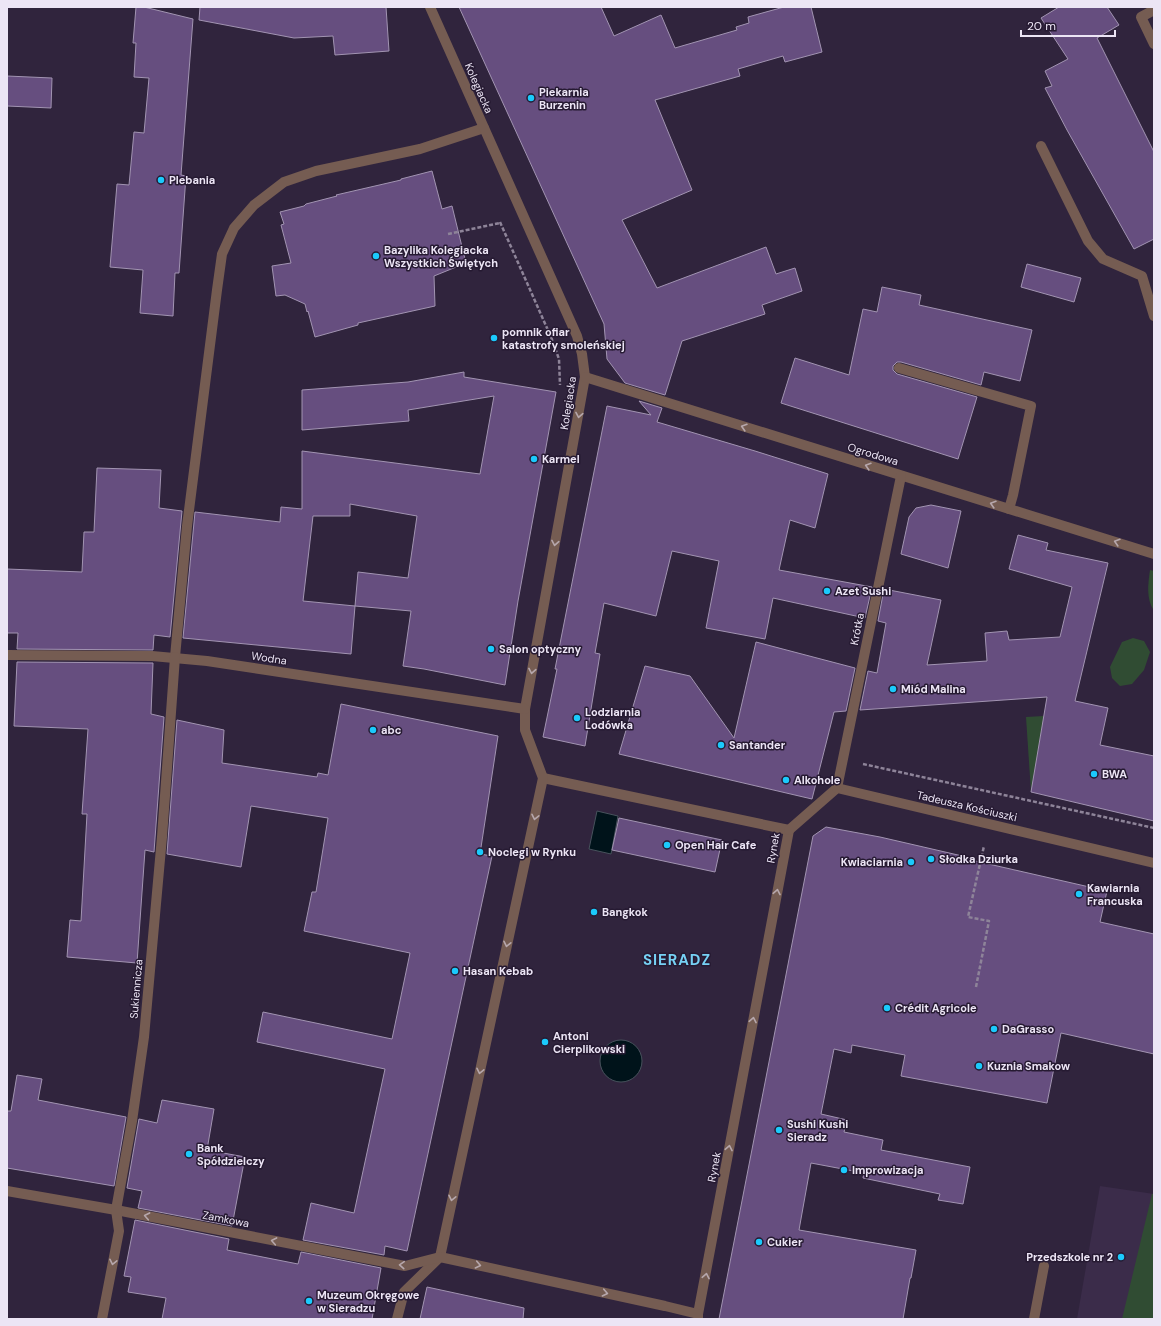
<svg xmlns="http://www.w3.org/2000/svg" width="1161" height="1326" viewBox="0 0 1161 1326" font-family="'DM Sans',sans-serif">
<style>
.built{fill:#3b2c4a}
.green{fill:#304c33}
.water{fill:#00131a;stroke:#47525c}
.building{fill:#664e7f;stroke:#a294b2;fill-rule:evenodd}
.lines{fill:none;stroke-linecap:round;stroke-linejoin:round}
.path{stroke:#8e8499;stroke-width:2.5;stroke-dasharray:4 2;stroke-linecap:butt}
.service{stroke:#755c52;stroke-width:10}
.pedestrian{stroke:#755c52;stroke-width:10}
.minor{stroke:#755c52;stroke-width:10}
.oneway{stroke:#b6a7ac}
.poi-dot{fill:#1bcafc;stroke:#261a32;stroke-width:1.5}
.labels{text-anchor:middle;stroke-width:3;stroke-linejoin:round;paint-order:stroke}
.street-label{font-size:11px;fill:#ece5f5;stroke:#261a32}
.poi-label{font-size:11px;font-weight:bold;fill:#ece5f5;stroke:#261a32;text-anchor:start}
.district-label{font-size:15px;font-weight:bold;letter-spacing:1px;fill:#76d1f4;stroke:#261a32}
</style>
<rect width="100%" height="100%" fill="#30243d"/>
<polygon class="built" points="1100,1186 1154,1194 1154,1319 1077,1319"/>
<g class="green">
<path d="M1150 570 1154 571V611C1146 599 1148 584 1150 570Z"/>
<polygon points="1133,638 1144,641 1150,652 1144,670 1132,684 1120,686 1112,678 1110,667 1122,642"/>
<polygon points="1044,716 1031,792 1026,717"/>
<polygon points="1152,1194 1154,1194 1154,1319 1122,1319"/>
</g>
<g class="water">
<polygon points="597,811 618,816 611,854 589,849"/>
<circle cx="621" cy="1061" r="21"/>
</g>
<g class="building">
<polygon points="136,7 144,7 193,19 181,175 186,176 179,273 175,273 173,316 140,313 143,270 110,267 117,184 129,185 134,132 144,133 149,78 134,77 136,43 133,43"/>
<polygon points="200,7 386,7 389,51 335,55 333,36 294,38 199,20"/>
<polygon points="459,7 601,7 614,36 661,15 675,48 737,30 736,27 749,23 748,17 784,7 811,7 822,52 785,62 783,56 738,69 740,76 655,100 692,190 622,220 657,288 766,247 776,274 795,268 802,291 762,305 765,314 682,341 665,395 625,383 607,359 604,324"/>
<polygon points="1059,7 1107,7 1119,25 1097,38 1154,152 1154,239 1134,249 1067,130 1045,88 1052,86 1045,71 1068,59 1041,18"/>
<polygon points="7,76 52,78 51,108 7,106"/>
<polygon points="432,171 442,209 452,206 466,263 434,276 435,306 358,323 358,325 315,337 308,311 307,312 305,304 285,295 276,296 272,266 291,263 281,225 284,224 280,212 304,206 306,204 337,196 336,195 401,180 401,179"/>
<polygon points="1027,264 1081,278 1074,302 1021,287"/>
<polygon points="882,287 921,295 919,305 1032,330 1020,381 984,372 981,385 901,362 897,362 893,366 893,370 897,374 977,397 958,459 781,403 795,358 849,375 863,309 877,312"/>
<path d="M464 372V377L556 392 518 601 505 685 424 669 403 666 411 611 355 606 351 654 183 638 195 512 280 522 281 507 302 509V451L480 474 494 396 408 410 409 421 302 430V390L408 382ZM350 504 417 516 408 578 358 572 355 606 303 601 313 516H350Z"/>
<polygon points="639,401 662,408 657,422 755,451 828,474 815,528 790,520 779,570 872,587 865,618 773,598 765,639 706,628 719,561 672,551 656,616 604,603 595,653 600,654 585,746 543,737 557,669 555,669 607,406 651,415"/>
<polygon points="97,468 161,470 159,508 182,511 170,637 154,635 153,650 17,649 18,633 7,633 7,569 82,572 84,532 94,532"/>
<polygon points="931,505 961,511 948,568 901,554 909,517 916,508"/>
<polygon points="1018,535 1048,543 1046,550 1108,563 1075,701 1108,708 1100,745 1154,756 1154,821 1031,792 1047,697 860,710 868,671 877,673 886,623 878,621 884,589 941,600 927,665 987,661 985,633 1007,631 1009,640 1060,637 1072,587 1009,569"/>
<polygon points="756,642 855,668 846,711 834,712 812,799 619,754 645,666 690,676 734,738"/>
<polygon points="17,662 153,663 151,714 164,717 154,852 145,850 137,963 67,957 70,920 81,921 87,814 82,814 88,729 14,726"/>
<polygon points="341,704 498,736 480,854 492,856 407,1251 385,1246 384,1255 303,1240 311,1203 354,1213 385,1069 257,1042 263,1012 392,1039 410,953 304,931 312,892 316,892 328,818 251,806 241,867 167,854 177,720 224,730 222,763 317,777 318,773 328,775"/>
<polygon points="619,818 722,840 715,872 612,850"/>
<polygon points="826,827 880,837 971,858 971,860 1107,891 1100,922 1154,934 1154,1054 1061,1033 1047,1103 901,1076 905,1055 852,1045 851,1053 834,1049 821,1114 847,1120 844,1132 883,1140 881,1150 970,1167 963,1204 938,1200 940,1194 863,1178 864,1173 811,1163 799,1230 916,1250 911,1278 910,1278 903,1319 719,1319 813,836"/>
<polygon points="17,1075 42,1079 38,1100 126,1117 114,1186 7,1168 7,1111 11,1111"/>
<polygon points="162,1100 214,1109 207,1150 245,1157 232,1226 138,1208 142,1191 127,1188 139,1119 157,1123"/>
<polygon points="135,1220 229,1239 227,1250 298,1264 301,1252 381,1268 372,1319 162,1319 166,1298 128,1292 131,1277 124,1276"/>
<polygon points="427,1287 524,1308 523,1319 420,1319"/>
</g>
<g class="lines">
<g class="path">
<polyline points="500,222 551,337 559,359 560,385"/>
<polyline points="448,234 500,223"/>
<polyline points="863,764 1154,828"/>
<polyline points="976,987 989,921 968,917 984,846"/>
</g>
<g class="service">
<polyline points="1041,146 1088,241 1103,259 1142,276 1154,316"/>
<polyline points="899,368 1031,406 1013,495 1009,509"/>
<polyline points="175,657 187,526 217,290 222,254 234,228 254,205 284,182 316,171 420,149 484,128"/>
</g>
<g class="pedestrian">
<polyline points="543,778 789,830 698,1314"/>
<polyline points="789,830 837,788 1154,863"/>
<polyline points="397,1319 404,1292 440,1257"/>
</g>
<g class="minor">
<polyline points="430,7 577,336 582,354 585,377 525,709 525,730 543,778 440,1257"/>
<polyline points="1154,10 1141,17 1154,44"/>
<polyline points="585,377 1154,554"/>
<polyline points="7,655 152,656 207,661 525,709"/>
<polyline points="837,788 901,476"/>
<polyline points="7,1191 116,1210 405,1266 440,1257 665,1306 698,1314 698,1319"/>
<polyline points="102,1319 119,1231 116,1210 132,1121 144,1037 162,837 175,657"/>
<polyline points="1034,1319 1044,1266"/>
</g>
</g>
<defs><path id="oneway-chevron" d="M-2-3.5L2.5 0L-2 3.5" fill="none" stroke-width="1.6" stroke-linecap="round" stroke-linejoin="round"/></defs>
<g class="oneway">
<use href="#oneway-chevron" transform="translate(579 415) rotate(100)"/>
<use href="#oneway-chevron" transform="translate(744 427) rotate(-163)"/>
<use href="#oneway-chevron" transform="translate(868 466) rotate(-163)"/>
<use href="#oneway-chevron" transform="translate(993 504) rotate(-163)"/>
<use href="#oneway-chevron" transform="translate(1117 542) rotate(-163)"/>
<use href="#oneway-chevron" transform="translate(555 543) rotate(100)"/>
<use href="#oneway-chevron" transform="translate(532 671) rotate(100)"/>
<use href="#oneway-chevron" transform="translate(535 817) rotate(102)"/>
<use href="#oneway-chevron" transform="translate(777 892) rotate(-79)"/>
<use href="#oneway-chevron" transform="translate(507 944) rotate(102)"/>
<use href="#oneway-chevron" transform="translate(753 1020) rotate(-79)"/>
<use href="#oneway-chevron" transform="translate(480 1071) rotate(102)"/>
<use href="#oneway-chevron" transform="translate(729 1148) rotate(-79)"/>
<use href="#oneway-chevron" transform="translate(452 1198) rotate(102)"/>
<use href="#oneway-chevron" transform="translate(147 1216) rotate(-169)"/>
<use href="#oneway-chevron" transform="translate(274 1241) rotate(-169)"/>
<use href="#oneway-chevron" transform="translate(113 1262) rotate(102)"/>
<use href="#oneway-chevron" transform="translate(402 1265) rotate(-176)"/>
<use href="#oneway-chevron" transform="translate(478 1265) rotate(12)"/>
<use href="#oneway-chevron" transform="translate(706 1276) rotate(-79)"/>
<use href="#oneway-chevron" transform="translate(605 1293) rotate(12)"/>
</g>
<g class="poi-dot">
<circle cx="531" cy="98" r="4"/>
<circle cx="161" cy="180" r="4"/>
<circle cx="376" cy="256" r="4"/>
<circle cx="494" cy="338" r="4"/>
<circle cx="534" cy="459" r="4"/>
<circle cx="827" cy="591" r="4"/>
<circle cx="491" cy="649" r="4"/>
<circle cx="893" cy="689" r="4"/>
<circle cx="577" cy="718" r="4"/>
<circle cx="373" cy="730" r="4"/>
<circle cx="721" cy="745" r="4"/>
<circle cx="1094" cy="774" r="4"/>
<circle cx="786" cy="780" r="4"/>
<circle cx="667" cy="845" r="4"/>
<circle cx="480" cy="852" r="4"/>
<circle cx="931" cy="859" r="4"/>
<circle cx="911" cy="862" r="4"/>
<circle cx="1079" cy="894" r="4"/>
<circle cx="594" cy="912" r="4"/>
<circle cx="455" cy="971" r="4"/>
<circle cx="887" cy="1008" r="4"/>
<circle cx="994" cy="1029" r="4"/>
<circle cx="545" cy="1042" r="4"/>
<circle cx="979" cy="1066" r="4"/>
<circle cx="779" cy="1130" r="4"/>
<circle cx="189" cy="1154" r="4"/>
<circle cx="844" cy="1170" r="4"/>
<circle cx="759" cy="1242" r="4"/>
<circle cx="1121" cy="1257" r="4"/>
<circle cx="309" cy="1301" r="4"/>
</g>
<g class="labels">
<g class="street-label">
<text transform="translate(479 88) rotate(66)" y="4">Kolegiacka</text>
<text transform="translate(568 403) rotate(-81)" y="4">Kolegiacka</text>
<text transform="translate(873 454) rotate(17)" y="4">Ogrodowa</text>
<text transform="translate(857 629) rotate(-79)" y="4">Krótka</text>
<text transform="translate(269 658) rotate(9)" y="4">Wodna</text>
<text transform="translate(967 806) rotate(13)" y="4">Tadeusza Kościuszki</text>
<text transform="translate(773 848) rotate(-80)" y="4">Rynek</text>
<text transform="translate(136 989) rotate(-85)" y="4">Sukiennicza</text>
<text transform="translate(714 1167) rotate(-79)" y="4">Rynek</text>
<text transform="translate(226 1219) rotate(11)" y="4">Zamkowa</text>
</g>
<g class="poi-label">
<text x="539" y="96">Piekarnia<tspan x="539" dy="13">Burzenin</tspan></text>
<text x="169" y="184">Plebania</text>
<text x="384" y="254">Bazylika Kolegiacka<tspan x="384" dy="13">Wszystkich Świętych</tspan></text>
<text x="502" y="336">pomnik ofiar<tspan x="502" dy="13">katastrofy smoleńskiej</tspan></text>
<text x="542" y="463">Karmel</text>
<text x="835" y="595">Azet Sushi</text>
<text x="499" y="653">Salon optyczny</text>
<text x="901" y="693">Miód Malina</text>
<text x="585" y="716">Lodziarnia<tspan x="585" dy="13">Lodówka</tspan></text>
<text x="381" y="734">abc</text>
<text x="729" y="749">Santander</text>
<text x="1102" y="778">BWA</text>
<text x="794" y="784">Alkohole</text>
<text x="675" y="849">Open Hair Cafe</text>
<text x="488" y="856">Noclegi w Rynku</text>
<text x="939" y="863">Słodka Dziurka</text>
<text x="903" y="866" text-anchor="end">Kwiaciarnia</text>
<text x="1087" y="892">Kawiarnia<tspan x="1087" dy="13">Francuska</tspan></text>
<text x="602" y="916">Bangkok</text>
<text x="463" y="975">Hasan Kebab</text>
<text x="895" y="1012">Crédit Agricole</text>
<text x="1002" y="1033">DaGrasso</text>
<text x="553" y="1040">Antoni<tspan x="553" dy="13">Cierplikowski</tspan></text>
<text x="987" y="1070">Kuznia Smakow</text>
<text x="787" y="1128">Sushi Kushi<tspan x="787" dy="13">Sieradz</tspan></text>
<text x="197" y="1152">Bank<tspan x="197" dy="13">Spółdzielczy</tspan></text>
<text x="852" y="1174">Improwizacja</text>
<text x="767" y="1246">Cukier</text>
<text x="1113" y="1261" text-anchor="end">Przedszkole nr 2</text>
<text x="317" y="1299">Muzeum Okręgowe<tspan x="317" dy="13">w Sieradzu</tspan></text>
</g>
<g class="district-label">
<text x="677" y="965">SIERADZ</text>
</g>
</g>
<rect width="1161" height="1326" fill="none" stroke="#ece5f5" stroke-width="16"/>
<path d="M1021 30v6h94v-6" fill="none" stroke="#ece5f5" stroke-width="2"/>
<text x="1027" y="30" font-size="12" fill="#ece5f5" stroke="#261a32" stroke-width="3" paint-order="stroke">20 m</text>
</svg>
